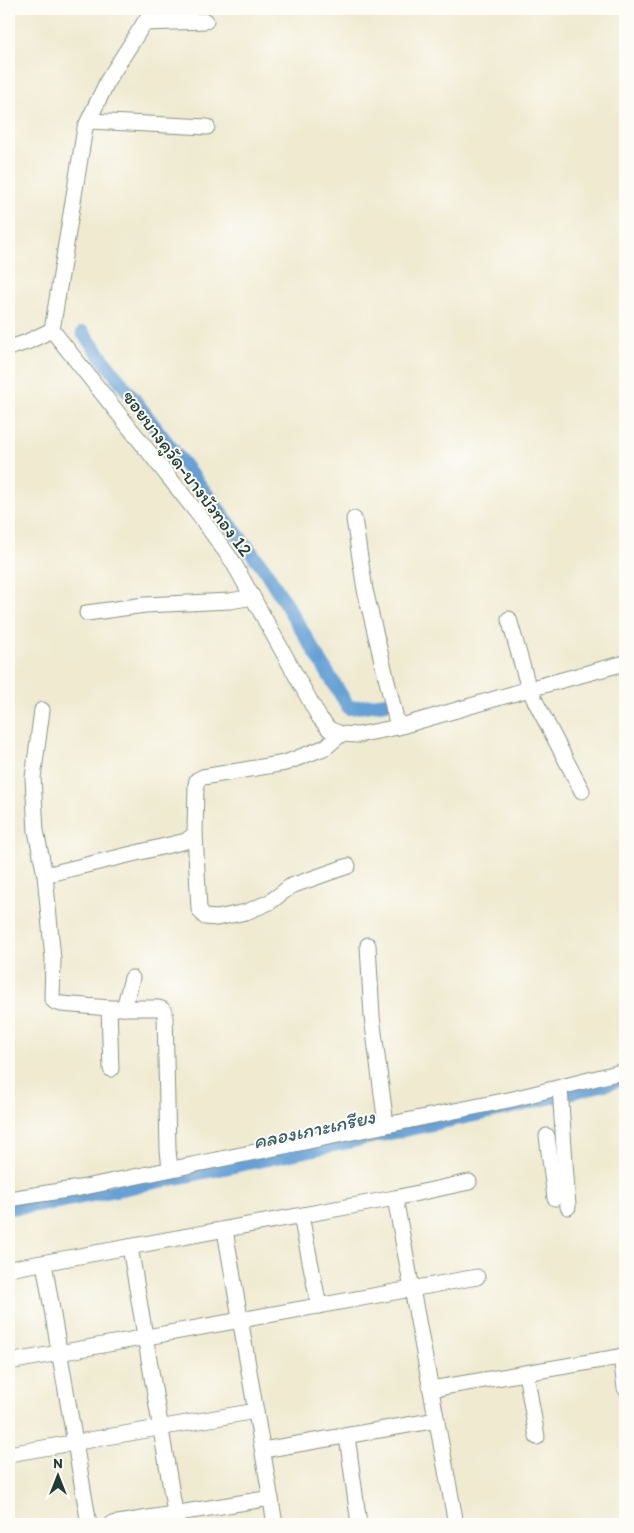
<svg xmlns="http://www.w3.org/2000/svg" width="634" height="1533" viewBox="0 0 634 1533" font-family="Itim,'Playpen Sans Thai',sans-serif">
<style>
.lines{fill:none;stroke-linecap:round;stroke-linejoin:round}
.canal{stroke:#65a1d6;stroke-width:14}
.minor-casing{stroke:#879482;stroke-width:17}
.minor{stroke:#fff;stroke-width:15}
.labels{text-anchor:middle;stroke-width:4;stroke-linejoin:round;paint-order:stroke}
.street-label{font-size:19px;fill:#1f3d34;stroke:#fdfcf7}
.water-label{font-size:20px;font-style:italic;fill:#38606d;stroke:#fdfcf7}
</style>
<rect width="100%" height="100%" fill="#fdfcf7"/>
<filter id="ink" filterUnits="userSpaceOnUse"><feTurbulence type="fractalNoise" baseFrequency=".02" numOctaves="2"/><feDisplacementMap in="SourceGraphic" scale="10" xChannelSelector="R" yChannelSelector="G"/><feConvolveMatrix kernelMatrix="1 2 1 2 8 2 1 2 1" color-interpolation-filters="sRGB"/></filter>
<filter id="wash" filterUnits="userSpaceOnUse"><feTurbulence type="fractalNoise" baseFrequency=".0096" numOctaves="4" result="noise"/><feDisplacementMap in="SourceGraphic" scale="20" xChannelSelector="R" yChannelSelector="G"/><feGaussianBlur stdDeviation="1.12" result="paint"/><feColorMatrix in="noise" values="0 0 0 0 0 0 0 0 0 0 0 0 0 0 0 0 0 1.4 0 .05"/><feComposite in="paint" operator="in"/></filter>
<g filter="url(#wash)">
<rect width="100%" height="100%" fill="#efead0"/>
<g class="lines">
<g class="canal">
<polyline points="83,333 265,570 349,708 386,703"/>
<polyline points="9,1208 53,1203 220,1169 508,1108 625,1079"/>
</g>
</g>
</g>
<g filter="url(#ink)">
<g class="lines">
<g class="minor-casing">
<g id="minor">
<polyline points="153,9 108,80 85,128 52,330 202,519 233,562 319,717 329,729 341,734 358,735 398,727 529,689 625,663"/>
<polyline points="144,23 206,21"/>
<polyline points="89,121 207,127"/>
<polyline points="9,348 27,342 52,330"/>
<polyline points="354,519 365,590 398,727"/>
<polyline points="87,613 145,605 230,601 253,597"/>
<polyline points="509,619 529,689 582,791"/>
<polyline points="42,710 33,778 36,831 45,875 53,959 52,999 55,1002 62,1004 109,1008 158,1008 162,1009 165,1013 168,1150 170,1169"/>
<polyline points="195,834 199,909 205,917 217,918 246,912 270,902 291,886 348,866"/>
<polyline points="45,875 186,841 195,834 196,785 197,780 203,777 285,763 326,747 341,734"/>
<polyline points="368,945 372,1017 386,1125"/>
<polyline points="109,1008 111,1069"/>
<polyline points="124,1008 132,978"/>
<polyline points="560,1088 568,1207"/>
<polyline points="547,1136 555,1198"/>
<polyline points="395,1198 456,1524"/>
<polyline points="9,1199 80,1188 513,1099 625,1071"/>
<polyline points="301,1216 319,1306"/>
<polyline points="225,1230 275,1524"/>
<polyline points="130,1247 177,1524"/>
<polyline points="44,1263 89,1524"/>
<polyline points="9,1269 395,1198 469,1182"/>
<polyline points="621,1356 625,1388"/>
<polyline points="9,1362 477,1277"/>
<polyline points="526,1373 537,1437"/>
<polyline points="431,1389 625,1356"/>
<polyline points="347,1436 359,1524"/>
<polyline points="263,1450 437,1420"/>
<polyline points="9,1454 256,1411"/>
<polyline points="112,1524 271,1498"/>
</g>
</g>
<use href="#minor" class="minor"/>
</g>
</g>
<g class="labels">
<g class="street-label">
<text transform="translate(188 473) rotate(53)" y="7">ซอยบางคูวัด-บางบัวทอง 12</text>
</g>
<g class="water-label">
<text transform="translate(314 1129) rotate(-12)" y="7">คลองเกาะเกรียง</text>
</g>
</g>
<rect width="634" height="1533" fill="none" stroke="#fdfcf7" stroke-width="30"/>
<g transform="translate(58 1476)" stroke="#fdfcf7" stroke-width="4" paint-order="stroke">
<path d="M0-4L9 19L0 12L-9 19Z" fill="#1f3d34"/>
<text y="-8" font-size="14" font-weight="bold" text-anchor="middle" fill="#1f3d34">N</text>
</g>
</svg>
